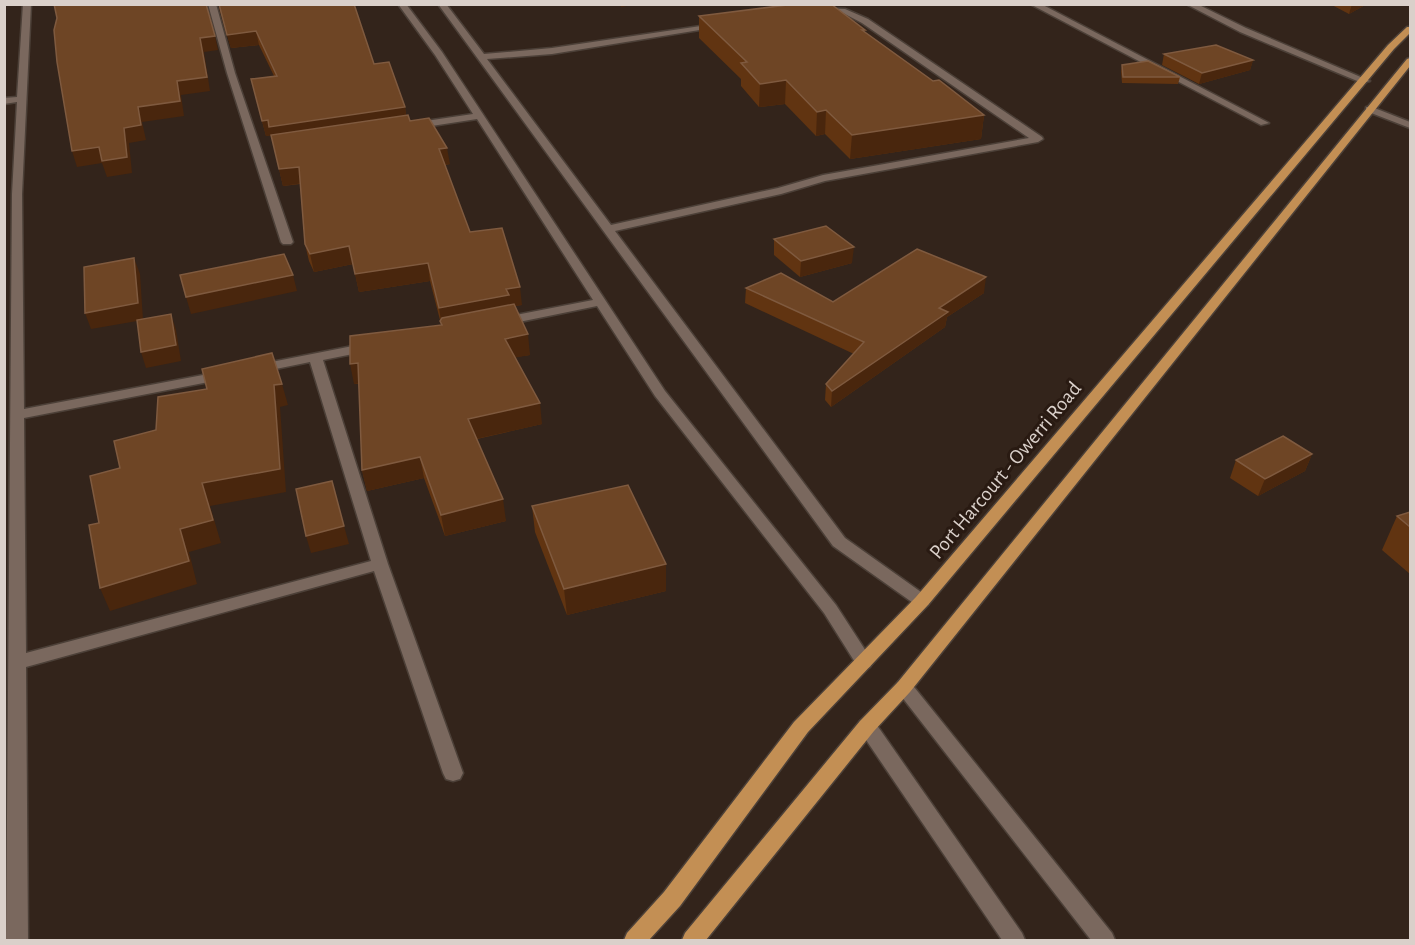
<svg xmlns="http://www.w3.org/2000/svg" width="1415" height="945" viewBox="0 0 1415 945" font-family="'Alegreya Sans',sans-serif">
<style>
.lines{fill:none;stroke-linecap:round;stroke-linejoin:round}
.minor-casing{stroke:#4c4038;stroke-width:3}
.major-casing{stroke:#4c4038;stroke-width:3}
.minor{fill:#7a685e;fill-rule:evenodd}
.major{fill:#c38f54;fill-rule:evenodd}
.wall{fill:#613411}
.shaded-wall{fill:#49260d}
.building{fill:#6e4525;stroke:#7f5a3f;stroke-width:1.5}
.labels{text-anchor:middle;stroke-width:6;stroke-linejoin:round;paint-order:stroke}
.street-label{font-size:21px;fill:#dad0ca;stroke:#291a12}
</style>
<rect width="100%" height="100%" fill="#33241b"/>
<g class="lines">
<g class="minor-casing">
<g id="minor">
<polygon points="23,4 31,4 22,194 24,409 224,371 231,375 224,379 24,418 26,653 371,561 310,362 256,373 249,369 256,365 368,343 373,344 375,347 373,350 323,360 388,564 463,773 460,779 453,781 446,779 443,773 374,571 26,667 28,940 6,940 12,194 17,102 4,104 4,98 17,97"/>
<polygon points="208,4 216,4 235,73 293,242 291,244 283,244 281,242 227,73"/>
<polygon points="398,4 406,4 442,52 665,391 836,605 873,662 870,667 864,669 858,667 824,613 655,396 597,306 500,326 495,325 495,319 593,300 477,119 412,129 407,126 412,123 473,114 435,55"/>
<polygon points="438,4 446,4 484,54 552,48 721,23 721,27 718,27 552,54 487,59 611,225 778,188 823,175 1029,138 862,23 843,13 816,12 816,8 819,8 845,9 868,19 1042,137 1043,139 1038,142 825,181 781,194 615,231 845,538 928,597 930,601 928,605 916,605 833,546"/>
<polygon points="1030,4 1041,4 1269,123 1261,125"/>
<polygon points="1186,4 1197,4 1246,28 1370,81 1362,83 1240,32"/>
<polygon points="1366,107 1372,107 1410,122 1410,128 1366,111"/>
<polygon points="904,680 910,682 1112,933 1115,940 1091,940 898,692 895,687 898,682"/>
<polygon points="867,719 874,721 1022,933 1025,940 1002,940 860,731 858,726 860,721"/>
</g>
</g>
<g class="major-casing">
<g id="major">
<polygon points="1407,27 1410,27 1410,33 1394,49 928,605 808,732 680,906 649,940 624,940 627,933 664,892 794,722 916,597 1388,45"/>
<polygon points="1410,58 1410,66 910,692 874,731 706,940 682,940 685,933 860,721 898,682 1407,59"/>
</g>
</g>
<use href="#minor" class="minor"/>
<use href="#major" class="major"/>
</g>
<g class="wall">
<polygon points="218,4 374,64 405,107 406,116 410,121 450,164 445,165 470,232 522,305 514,306 530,355 515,357 542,424 477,439 506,521 445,536 424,478 367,491 362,470 359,384 354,384 441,326 440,320 430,281 359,292 353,264 314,272 309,261 305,244 300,184 283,186 271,135 266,136 251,79 274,76 259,45 231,48"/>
<polygon points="1330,4 1367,4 1349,14"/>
<polygon points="699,16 865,30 864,32 933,81 984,115 981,139 850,159 825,134 816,136 785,104 759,107 741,86 741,79 699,38"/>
<polygon points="1164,54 1253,60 1250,70 1199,84 1162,65"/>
<polygon points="1122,65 1180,77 1178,84 1122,83 1121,72"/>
<polygon points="774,239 852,263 800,277 774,255"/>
<polygon points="746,288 833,302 984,293 947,317 945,327 831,407 825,400 826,384 854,354 745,303"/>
<polygon points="1312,454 1305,471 1258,496 1230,478 1236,460"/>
<polygon points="532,506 666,564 666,591 567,615 535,532"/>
<polygon points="1410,512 1410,574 1382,550 1397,516"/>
</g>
<g class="shaded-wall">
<polygon points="621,4 637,4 621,7"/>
<polygon points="1352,4 1367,4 1349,14"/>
<polygon points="256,31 259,45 231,48 227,35"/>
<polygon points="215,36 218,50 204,52 210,91 181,95 184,116 142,122 146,140 129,143 132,173 107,177 102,163 77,167 72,151 124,128 138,107 177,81 200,38"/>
<polygon points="1253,60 1250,70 1199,84 1202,73"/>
<polygon points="786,80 785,104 759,107 760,84"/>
<polygon points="405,107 407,122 266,136 262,121"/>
<polygon points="826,110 825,134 816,136 817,112"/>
<polygon points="984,115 981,139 850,159 852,135"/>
<polygon points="447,148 450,164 442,165 439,149"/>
<polygon points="299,167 303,183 283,186 279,169"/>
<polygon points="349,246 353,264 314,272 310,254"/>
<polygon points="854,247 852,263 800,277 801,261"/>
<polygon points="134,258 140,274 143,320 91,329 85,313"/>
<polygon points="428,263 430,281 359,292 355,274"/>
<polygon points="293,275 297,291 191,314 186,297"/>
<polygon points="986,277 984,293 947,317 945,327 831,407 832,391 939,308"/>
<polygon points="520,287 522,305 510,307 442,327 439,308 506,289"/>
<polygon points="171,314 176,330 181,361 146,368 141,352"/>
<polygon points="528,334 530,355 508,359 505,339"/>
<polygon points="358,363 363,383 354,384 350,364"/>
<polygon points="282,384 288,405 280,407 286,492 210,506 221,543 189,552 197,584 110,611 100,588 180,529 202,483 274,385"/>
<polygon points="540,403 542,424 471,440 468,419"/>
<polygon points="1312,454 1305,471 1258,496 1265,479"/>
<polygon points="420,457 424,478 367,491 362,470"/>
<polygon points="503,499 506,521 445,536 441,515"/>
<polygon points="344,526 349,544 311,553 306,536"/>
<polygon points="666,564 666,591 567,615 564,589"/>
</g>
<g class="building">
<polygon points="54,4 206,4 215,36 200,38 207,77 177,81 180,101 138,107 141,125 124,128 127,157 102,161 99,147 72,151 57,62 54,30 57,18"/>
<polygon points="219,4 354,4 374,64 389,62 405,107 269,127 268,120 262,121 251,79 277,76 256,31 227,35"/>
<polygon points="795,4 831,4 865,30 862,30 933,81 939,80 984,115 852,135 826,110 817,112 786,80 760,84 741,63 747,62 699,16"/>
<polygon points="1216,45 1253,60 1202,73 1164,54"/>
<polygon points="1148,61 1180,77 1123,77 1122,65"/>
<polygon points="408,115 410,121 429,118 447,148 439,149 470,232 502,228 520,287 506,289 509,295 439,308 428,263 355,274 349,246 310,254 305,244 299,167 279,169 271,135"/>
<polygon points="826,226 854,247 801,261 774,239"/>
<polygon points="917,249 986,277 939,308 948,312 832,391 826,384 864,342 746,288 781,273 833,302"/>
<polygon points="284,254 293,275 186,297 180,275"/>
<polygon points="134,258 138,303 85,313 84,267"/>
<polygon points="514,304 528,334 505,339 540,403 468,419 503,499 441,515 420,457 362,470 358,363 350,364 350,336 442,325 440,321 442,318"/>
<polygon points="171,314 176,345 141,352 137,320"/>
<polygon points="272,353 282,384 274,385 280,469 202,483 213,520 180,529 189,561 100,588 89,525 99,523 90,476 120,468 114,441 156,430 158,397 207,389 202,369"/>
<polygon points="1283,436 1312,454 1265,479 1236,460"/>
<polygon points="332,481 344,526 306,536 296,489"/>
<polygon points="628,485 666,564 564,589 532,506"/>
<polygon points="1410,512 1410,527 1397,516"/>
</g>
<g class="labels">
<g class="street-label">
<text transform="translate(1005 470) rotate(-50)" y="7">Port Harcourt - Owerri Road</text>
</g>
</g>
<rect width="1415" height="945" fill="none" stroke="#dad0ca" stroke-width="12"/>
</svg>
